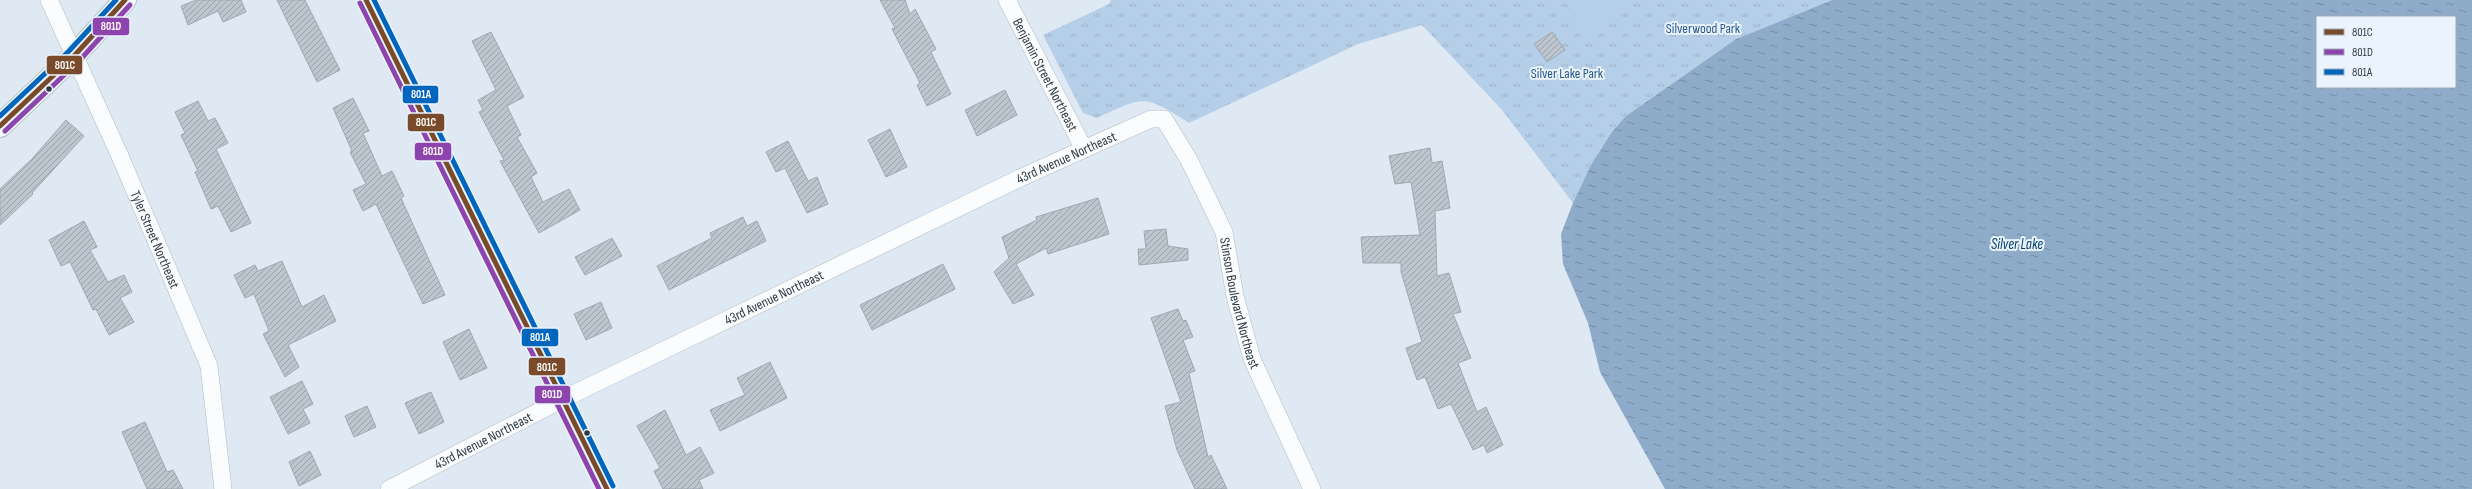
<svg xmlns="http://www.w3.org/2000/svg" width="2472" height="489" viewBox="0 0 2472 489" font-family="'Sofia Sans Condensed',sans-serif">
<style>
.park{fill:url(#park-tufts)}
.garden{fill:#b6cfe8}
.water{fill:url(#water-ripples);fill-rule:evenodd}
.building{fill:url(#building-hatch);stroke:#9fa8b1}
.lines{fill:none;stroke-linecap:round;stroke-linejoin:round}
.minor-casing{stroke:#b0bac3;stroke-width:18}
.tertiary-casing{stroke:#b0bac3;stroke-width:24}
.minor{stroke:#fafcfd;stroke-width:17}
.tertiary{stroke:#fafcfd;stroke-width:22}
.bus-1-casing{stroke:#ebf4fe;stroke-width:8}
.bus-2-casing{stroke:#ebf4fe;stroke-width:8}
.bus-3-casing{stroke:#ebf4fe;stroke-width:8}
.bus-1{stroke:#7a4b2a;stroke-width:5}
.bus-2{stroke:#8e44ad;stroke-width:5}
.bus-3{stroke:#0065bd;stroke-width:5}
.bus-dot{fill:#2f3942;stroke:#ebf4fe;stroke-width:1.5}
.labels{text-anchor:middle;stroke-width:4;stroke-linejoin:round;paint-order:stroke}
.park-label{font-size:14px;fill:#255a8c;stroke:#ebf4fe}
.street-label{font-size:14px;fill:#2f3942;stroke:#ebf4fe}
.water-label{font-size:15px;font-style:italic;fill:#044070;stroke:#ebf4fe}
.line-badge{stroke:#ebf4fe;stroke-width:1.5}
.badge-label{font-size:11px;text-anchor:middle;font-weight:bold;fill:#fff}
</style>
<defs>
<pattern id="park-tufts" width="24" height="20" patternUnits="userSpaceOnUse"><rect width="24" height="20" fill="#b6cfe8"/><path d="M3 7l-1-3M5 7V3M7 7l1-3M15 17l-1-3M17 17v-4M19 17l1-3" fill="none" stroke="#9db2c8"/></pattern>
<pattern id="water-ripples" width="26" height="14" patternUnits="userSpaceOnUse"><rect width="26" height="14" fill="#8eabc9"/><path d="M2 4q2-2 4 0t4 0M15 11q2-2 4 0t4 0" fill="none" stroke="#748ca5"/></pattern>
<pattern id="building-hatch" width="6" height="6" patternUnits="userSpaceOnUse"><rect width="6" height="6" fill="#bdc6cf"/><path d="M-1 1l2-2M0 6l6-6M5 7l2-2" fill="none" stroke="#9aa2aa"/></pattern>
</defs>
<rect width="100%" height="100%" fill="#dee9f4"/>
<path class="park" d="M1111 0H1832L1736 39 1626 116C1603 142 1588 171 1573 203L1502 110 1422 25 1358 44 1189 123C1144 94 1145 96 1097 118L1083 113 1043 35 1109 4Z"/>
<polygon class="garden" points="1564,0 1618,0 1624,10 1588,35"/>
<path class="water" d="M1832 0H2472V489H1665L1600 372 1588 323 1563 264 1561 234 1573 203 1591 165 1612 132 1626 116 1736 39ZM2317 17H2455V87H2317Z"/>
<g class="building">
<polygon points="196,0 241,0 246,12 223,22 218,11 188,25 181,6"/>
<polygon points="277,0 305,0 340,70 317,82"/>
<polygon points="880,0 905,0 910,14 915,9 936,49 931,52 951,94 927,106 917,85 920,83 892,29 895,28"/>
<polygon points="491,32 524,97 507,106 521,135 517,137 537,173 531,177 543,202 569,189 580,210 539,233 500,161 504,160 479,112 483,110 478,100 496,90 472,41"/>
<polygon points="1552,32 1565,50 1547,62 1534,44"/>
<polygon points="1005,90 1017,115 977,136 965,110"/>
<polygon points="353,98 369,131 363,133 382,176 392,171 404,196 401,198 445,295 423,304 376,204 363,211 353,190 366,184 350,152 352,151 333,108"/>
<polygon points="198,101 208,121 215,118 228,143 216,149 251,223 231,232 218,206 211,209 195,172 198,171 181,135 185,133 175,112"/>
<polygon points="66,120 84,136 32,193 33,194 0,225 0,189 32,159"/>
<polygon points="890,129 907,167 886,177 868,140"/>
<polygon points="788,141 808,181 817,177 828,204 807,213 785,168 776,172 766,152"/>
<polygon points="1430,148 1432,163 1442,161 1450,208 1435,211 1437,276 1449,273 1461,312 1453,314 1471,358 1458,363 1477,412 1486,407 1503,445 1487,453 1484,445 1473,450 1451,404 1438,409 1425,377 1417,380 1406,348 1422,342 1401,272 1401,263 1363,263 1361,237 1420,235 1411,182 1395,184 1389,156"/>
<polygon points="1098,198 1109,234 1048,254 1046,248 1016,264 1034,295 1013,304 994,272 1009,258 1002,237 1037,220 1036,217"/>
<polygon points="743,217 747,226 757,221 766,241 669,290 657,266 712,238 710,233"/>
<polygon points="84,221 97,247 90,250 108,282 124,275 132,292 120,298 134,322 109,335 96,309 93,310 70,262 61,266 49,240"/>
<polygon points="1166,229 1168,246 1188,249 1188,260 1139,265 1138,249 1146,249 1144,231"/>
<polygon points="612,238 622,256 585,275 575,257"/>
<polygon points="282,261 302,307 324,295 336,321 288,345 299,367 285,377 263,334 269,331 254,294 245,298 234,275 255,265 258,271"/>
<polygon points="943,264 955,289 872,330 860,305"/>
<polygon points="601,302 612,328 586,340 574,314"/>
<polygon points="1178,309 1183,321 1186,320 1193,337 1183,340 1195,371 1189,373 1208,457 1211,455 1227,489 1195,489 1177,450 1165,406 1181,402 1151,318"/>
<polygon points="469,329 487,368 460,380 443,342"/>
<polygon points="770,362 787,398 720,431 710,410 745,395 737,378"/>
<polygon points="302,381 313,404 303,409 310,423 288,434 270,397"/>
<polygon points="431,392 444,422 419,434 405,403"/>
<polygon points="367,406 376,427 354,437 345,416"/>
<polygon points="665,410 686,455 700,447 714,473 699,480 703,489 663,489 654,471 660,468 637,426"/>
<polygon points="145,422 167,472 173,470 183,489 147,489 122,432"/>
<polygon points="310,451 321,475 299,486 289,462"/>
</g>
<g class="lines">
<g class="minor-casing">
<g id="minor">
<path id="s1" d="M49 0 120 156 209 366 223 489"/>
<polyline points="366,0 607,489"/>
<path id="s2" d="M1007 0 1084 149"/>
<path id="s3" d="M389 489 563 399 1020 178 1151 119H1164L1189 160 1224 232 1235 296 1252 359 1312 489"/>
</g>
</g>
<g class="tertiary-casing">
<polyline id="tertiary" points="0,126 74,56 125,0"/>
</g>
<use href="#minor" class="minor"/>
<use href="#tertiary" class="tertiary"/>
<g class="bus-1-casing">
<g id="bus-1">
<polyline points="366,0 607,489"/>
<polyline points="0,126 74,56 125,0"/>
</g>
</g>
<g class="bus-2-casing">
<g id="bus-2">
<polyline points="360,3 599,489"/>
<polyline points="5,131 79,61 130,5"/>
</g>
</g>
<g class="bus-3-casing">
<g id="bus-3">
<polyline points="374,0 613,486"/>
<polyline points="0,116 69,51 116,0"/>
</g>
</g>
<use href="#bus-1" class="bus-1"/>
<use href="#bus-2" class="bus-2"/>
<use href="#bus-3" class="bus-3"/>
</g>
<g class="bus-dot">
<circle cx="49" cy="89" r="3.5"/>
<circle cx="587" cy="433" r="3.5"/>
</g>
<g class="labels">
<g class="park-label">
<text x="1703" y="33">Silverwood Park</text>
<text x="1567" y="78">Silver Lake Park</text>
</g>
<g class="street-label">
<text dy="5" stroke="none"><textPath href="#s2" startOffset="84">Benjamin Street Northeast</textPath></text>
<text dy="5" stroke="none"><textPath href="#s3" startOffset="754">43rd Avenue Northeast</textPath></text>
<text dy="5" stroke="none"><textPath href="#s1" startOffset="262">Tyler Street Northeast</textPath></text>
<text dy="5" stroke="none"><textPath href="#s3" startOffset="430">43rd Avenue Northeast</textPath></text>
<text dy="5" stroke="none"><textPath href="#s3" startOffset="1061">Stinson Boulevard Northeast</textPath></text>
<text dy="5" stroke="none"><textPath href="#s3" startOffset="106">43rd Avenue Northeast</textPath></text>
</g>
<g class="water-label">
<text x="2017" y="249">Silver Lake</text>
</g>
</g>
<g class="line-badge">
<rect x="92" y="17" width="38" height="19" rx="4" fill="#8e44ad"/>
<rect x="46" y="55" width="37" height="20" rx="4" fill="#7a4b2a"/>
<rect x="402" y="85" width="37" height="19" rx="4" fill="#0065bd"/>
<rect x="407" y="113" width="38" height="19" rx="4" fill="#7a4b2a"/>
<rect x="414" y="142" width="38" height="19" rx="4" fill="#8e44ad"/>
<rect x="521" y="328" width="38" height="19" rx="4" fill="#0065bd"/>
<rect x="528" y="357" width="38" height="19" rx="4" fill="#7a4b2a"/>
<rect x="534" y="385" width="37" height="19" rx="4" fill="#8e44ad"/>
</g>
<g class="badge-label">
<text x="111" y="30">801D</text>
<text x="65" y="69">801C</text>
<text x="421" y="98">801A</text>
<text x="426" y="126">801C</text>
<text x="433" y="155">801D</text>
<text x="540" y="341">801A</text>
<text x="547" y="371">801C</text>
<text x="552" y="398">801D</text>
</g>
<rect x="2316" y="16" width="140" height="72" fill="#ebf4fe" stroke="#a0a9b3"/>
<rect x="2324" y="29" width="20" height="6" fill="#7a4b2a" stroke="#a0a9b3"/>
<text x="2352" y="36" font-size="12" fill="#2f3942">801C</text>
<rect x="2324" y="49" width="20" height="6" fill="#8e44ad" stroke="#a0a9b3"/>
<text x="2352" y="56" font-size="12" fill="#2f3942">801D</text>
<rect x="2324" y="69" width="20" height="6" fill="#0065bd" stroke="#a0a9b3"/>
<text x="2352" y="76" font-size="12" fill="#2f3942">801A</text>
</svg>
